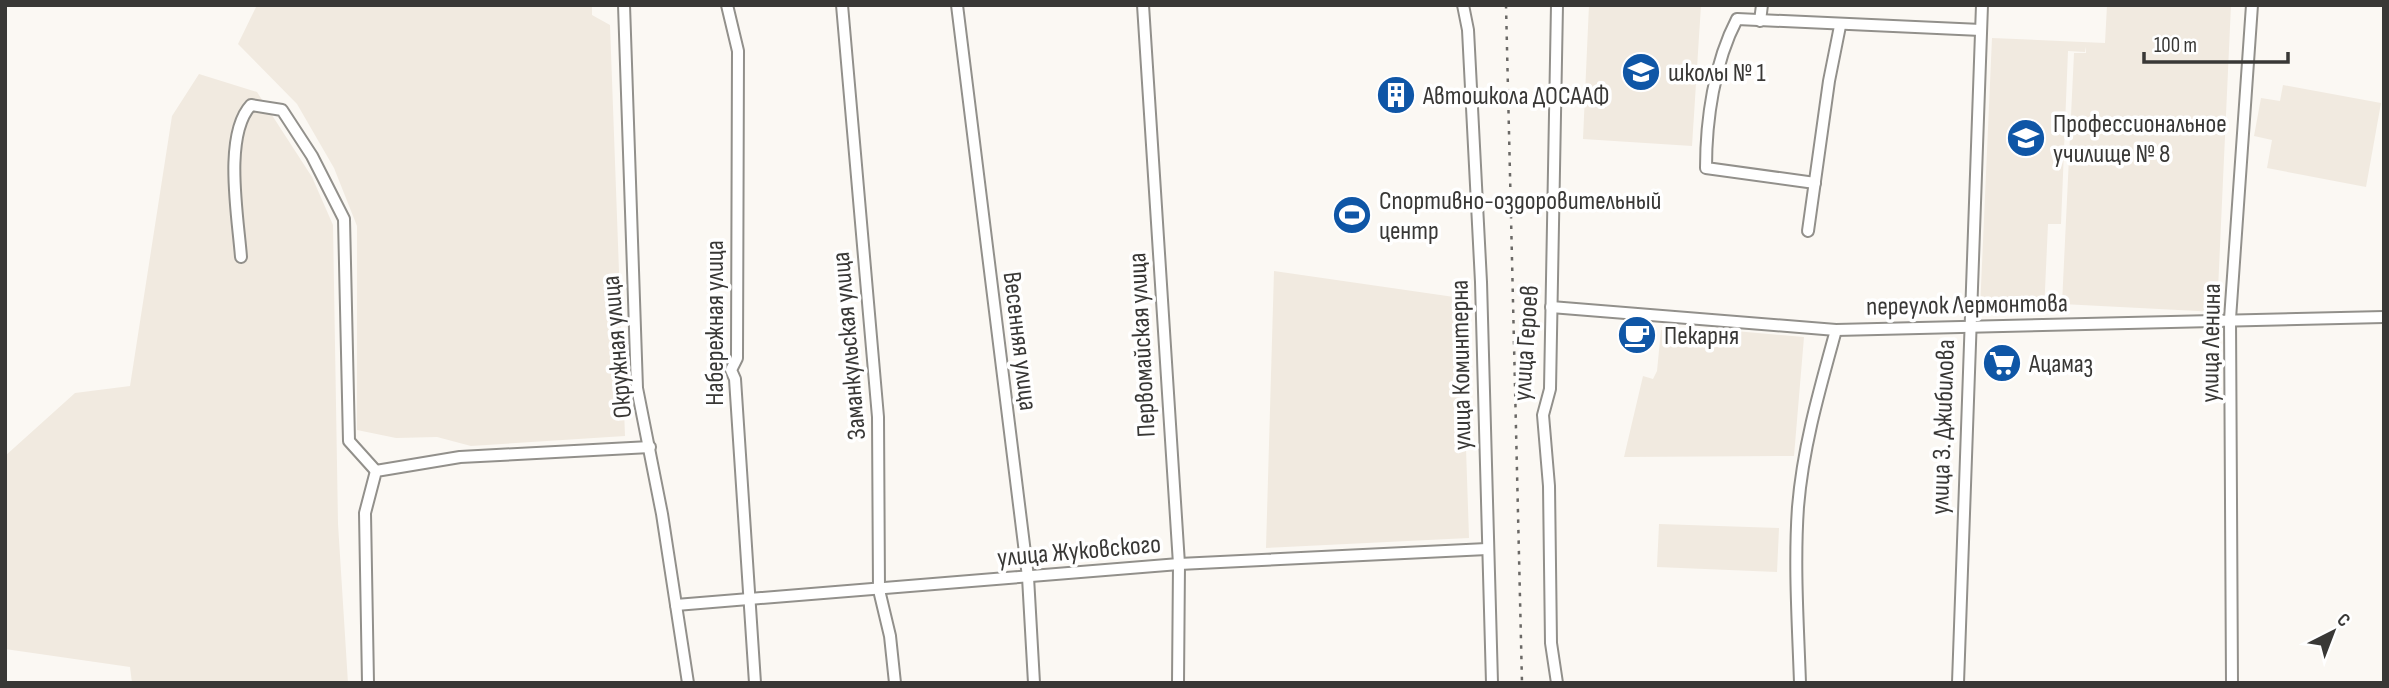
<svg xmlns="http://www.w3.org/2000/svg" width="2389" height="688" viewBox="0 0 2389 688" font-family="'Sofia Sans Condensed',sans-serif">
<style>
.built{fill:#f1eae0}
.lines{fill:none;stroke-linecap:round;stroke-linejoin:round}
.minor-casing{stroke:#92908b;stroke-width:14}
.minor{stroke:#fff;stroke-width:10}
.rail{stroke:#6a6865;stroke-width:2.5;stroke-dasharray:3.5 7;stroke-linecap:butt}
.labels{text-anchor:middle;stroke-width:7;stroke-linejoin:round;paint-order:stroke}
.poi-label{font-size:26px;fill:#393836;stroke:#fff;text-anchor:start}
.street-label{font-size:26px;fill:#393836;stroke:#fff}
</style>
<rect width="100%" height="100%" fill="#fbf8f3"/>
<g class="built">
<polygon points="257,5 592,5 592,15 610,25 625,436 471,446 437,437 396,438 357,430 357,226 334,168 297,104 238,44"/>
<polygon points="1589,5 1701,5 1692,146 1583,139"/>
<polygon points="2107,5 2231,5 2217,312 2062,304 2074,53 2086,53 2086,47 2085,52 2068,51 2061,224 2048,224 2044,312 1980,309 1992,38 2105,43"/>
<polygon points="199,74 257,92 312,177 333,225 338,524 348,683 132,683 130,667 5,649 5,456 75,393 130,386 172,116"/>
<polygon points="2283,85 2381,103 2366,187 2267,168 2272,140 2254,136 2261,98 2280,101"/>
<polygon points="1274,271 1461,298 1469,538 1266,548"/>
<polygon points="1661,330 1724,330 1804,337 1794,456 1624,457 1643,376 1653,379 1657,371"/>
<polygon points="1659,524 1779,528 1777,572 1657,567"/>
</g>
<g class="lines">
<g class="minor-casing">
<g id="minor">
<polyline points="624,5 637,388 662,514 688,683"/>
<polyline points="727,5 738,51 737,358 731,370 735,379 755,683"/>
<polyline points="842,5 878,417 879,590 890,636 895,683"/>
<polyline points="957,5 1028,577 1034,683"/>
<polyline points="1143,5 1179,564 1178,683"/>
<polyline points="1463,5 1468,30 1481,282 1492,683"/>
<polyline points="1760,21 1762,5"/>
<path d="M1815 183 1706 168C1706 120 1714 63 1737 19L1981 30"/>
<polyline points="1808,231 1829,81 1840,26"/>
<path d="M241 257C238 217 223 135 251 105L282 110 312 156 344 219 349 441 376 471"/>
<polyline points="1551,307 1836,330 2384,317"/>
<polyline points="676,605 1179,564 1487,549"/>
<polyline points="368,683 365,513 376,471 460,457 650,447"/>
<polyline points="1557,683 1551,643 1549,486 1543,415 1550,389 1557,5"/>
<path d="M1800 683C1798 624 1794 565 1798 507 1803 446 1820 388 1836 330"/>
<polyline points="1958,683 1982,5"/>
<polyline points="2232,683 2230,319 2252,5"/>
</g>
</g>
<use href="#minor" class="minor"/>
<polyline class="rail" points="1506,5 1522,683"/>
</g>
<defs>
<g id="school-disc" transform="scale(2.0125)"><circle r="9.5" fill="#0f56a6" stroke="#fff"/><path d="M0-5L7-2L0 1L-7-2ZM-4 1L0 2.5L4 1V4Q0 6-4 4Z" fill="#fff"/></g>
<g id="building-disc" transform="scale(2.0125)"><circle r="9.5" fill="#0f56a6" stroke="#fff"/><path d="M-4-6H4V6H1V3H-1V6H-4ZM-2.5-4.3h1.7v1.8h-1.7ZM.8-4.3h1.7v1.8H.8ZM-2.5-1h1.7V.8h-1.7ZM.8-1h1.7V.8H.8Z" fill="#fff"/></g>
<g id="university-disc" transform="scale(2.0125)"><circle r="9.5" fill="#0f56a6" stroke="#fff"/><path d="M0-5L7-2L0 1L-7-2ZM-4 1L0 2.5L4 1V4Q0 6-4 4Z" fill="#fff"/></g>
<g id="stadium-disc" transform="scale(2.0125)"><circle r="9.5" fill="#0f56a6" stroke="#fff"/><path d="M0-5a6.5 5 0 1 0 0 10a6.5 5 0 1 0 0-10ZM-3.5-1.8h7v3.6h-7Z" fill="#fff"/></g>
<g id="cafe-disc" transform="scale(2.0125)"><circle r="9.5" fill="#0f56a6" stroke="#fff"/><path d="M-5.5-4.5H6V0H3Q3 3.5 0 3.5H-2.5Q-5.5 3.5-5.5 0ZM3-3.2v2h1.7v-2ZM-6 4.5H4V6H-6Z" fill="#fff"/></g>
<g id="supermarket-disc" transform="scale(2.0125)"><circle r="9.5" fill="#0f56a6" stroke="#fff"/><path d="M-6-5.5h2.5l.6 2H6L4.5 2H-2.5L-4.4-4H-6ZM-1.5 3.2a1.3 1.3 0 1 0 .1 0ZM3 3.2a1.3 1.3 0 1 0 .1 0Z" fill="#fff"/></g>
</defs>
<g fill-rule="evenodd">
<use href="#school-disc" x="1641" y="72"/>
<use href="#building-disc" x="1396" y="95"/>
<use href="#university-disc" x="2026" y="138"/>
<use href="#stadium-disc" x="1352" y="215"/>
<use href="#cafe-disc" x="1637" y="335"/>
<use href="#supermarket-disc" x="2002" y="363"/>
</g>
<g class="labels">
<g class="poi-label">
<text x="1668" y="81">школы № 1</text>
<text x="1423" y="104">Автошкола ДОСААФ</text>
<text x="2053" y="132">Профессиональное<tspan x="2053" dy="30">училище № 8</tspan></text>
<text x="1379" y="209">Спортивно-оздоровительный<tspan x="1379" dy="30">центр</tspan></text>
<text x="1664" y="344">Пекарня</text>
<text x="2029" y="372">Ацамаз</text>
</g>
<g class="street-label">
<text transform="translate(1967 304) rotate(-1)" y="9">переулок Лермонтова</text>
<text transform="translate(714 323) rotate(-90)" y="9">Набережная улица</text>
<text transform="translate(1021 341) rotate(83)" y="9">Весенняя улица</text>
<text transform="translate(1525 343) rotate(-86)" y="9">улица Героев</text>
<text transform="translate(2210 343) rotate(-89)" y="9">улица Ленина</text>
<text transform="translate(1141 345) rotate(-93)" y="9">Первомайская улица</text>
<text transform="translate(848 346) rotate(-95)" y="9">Заманкульская улица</text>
<text transform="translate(616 347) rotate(-95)" y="9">Окружная улица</text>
<text transform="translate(1460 365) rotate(-91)" y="9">улица Коминтерна</text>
<text transform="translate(1942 427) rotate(-88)" y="9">улица З. Джибилова</text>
<text transform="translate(1079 550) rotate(-5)" y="9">улица Жуковского</text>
</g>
</g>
<rect width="2389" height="688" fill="none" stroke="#393836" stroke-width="14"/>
<g transform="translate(2333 632) rotate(42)" stroke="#ffffff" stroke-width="5" paint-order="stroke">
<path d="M0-5L12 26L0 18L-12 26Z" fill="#393836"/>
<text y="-10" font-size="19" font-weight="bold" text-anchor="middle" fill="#393836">С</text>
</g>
<path d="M2144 52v10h144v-10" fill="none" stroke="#393836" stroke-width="3.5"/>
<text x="2154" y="52" font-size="21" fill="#393836" stroke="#ffffff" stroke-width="5" paint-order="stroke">100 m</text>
</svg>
